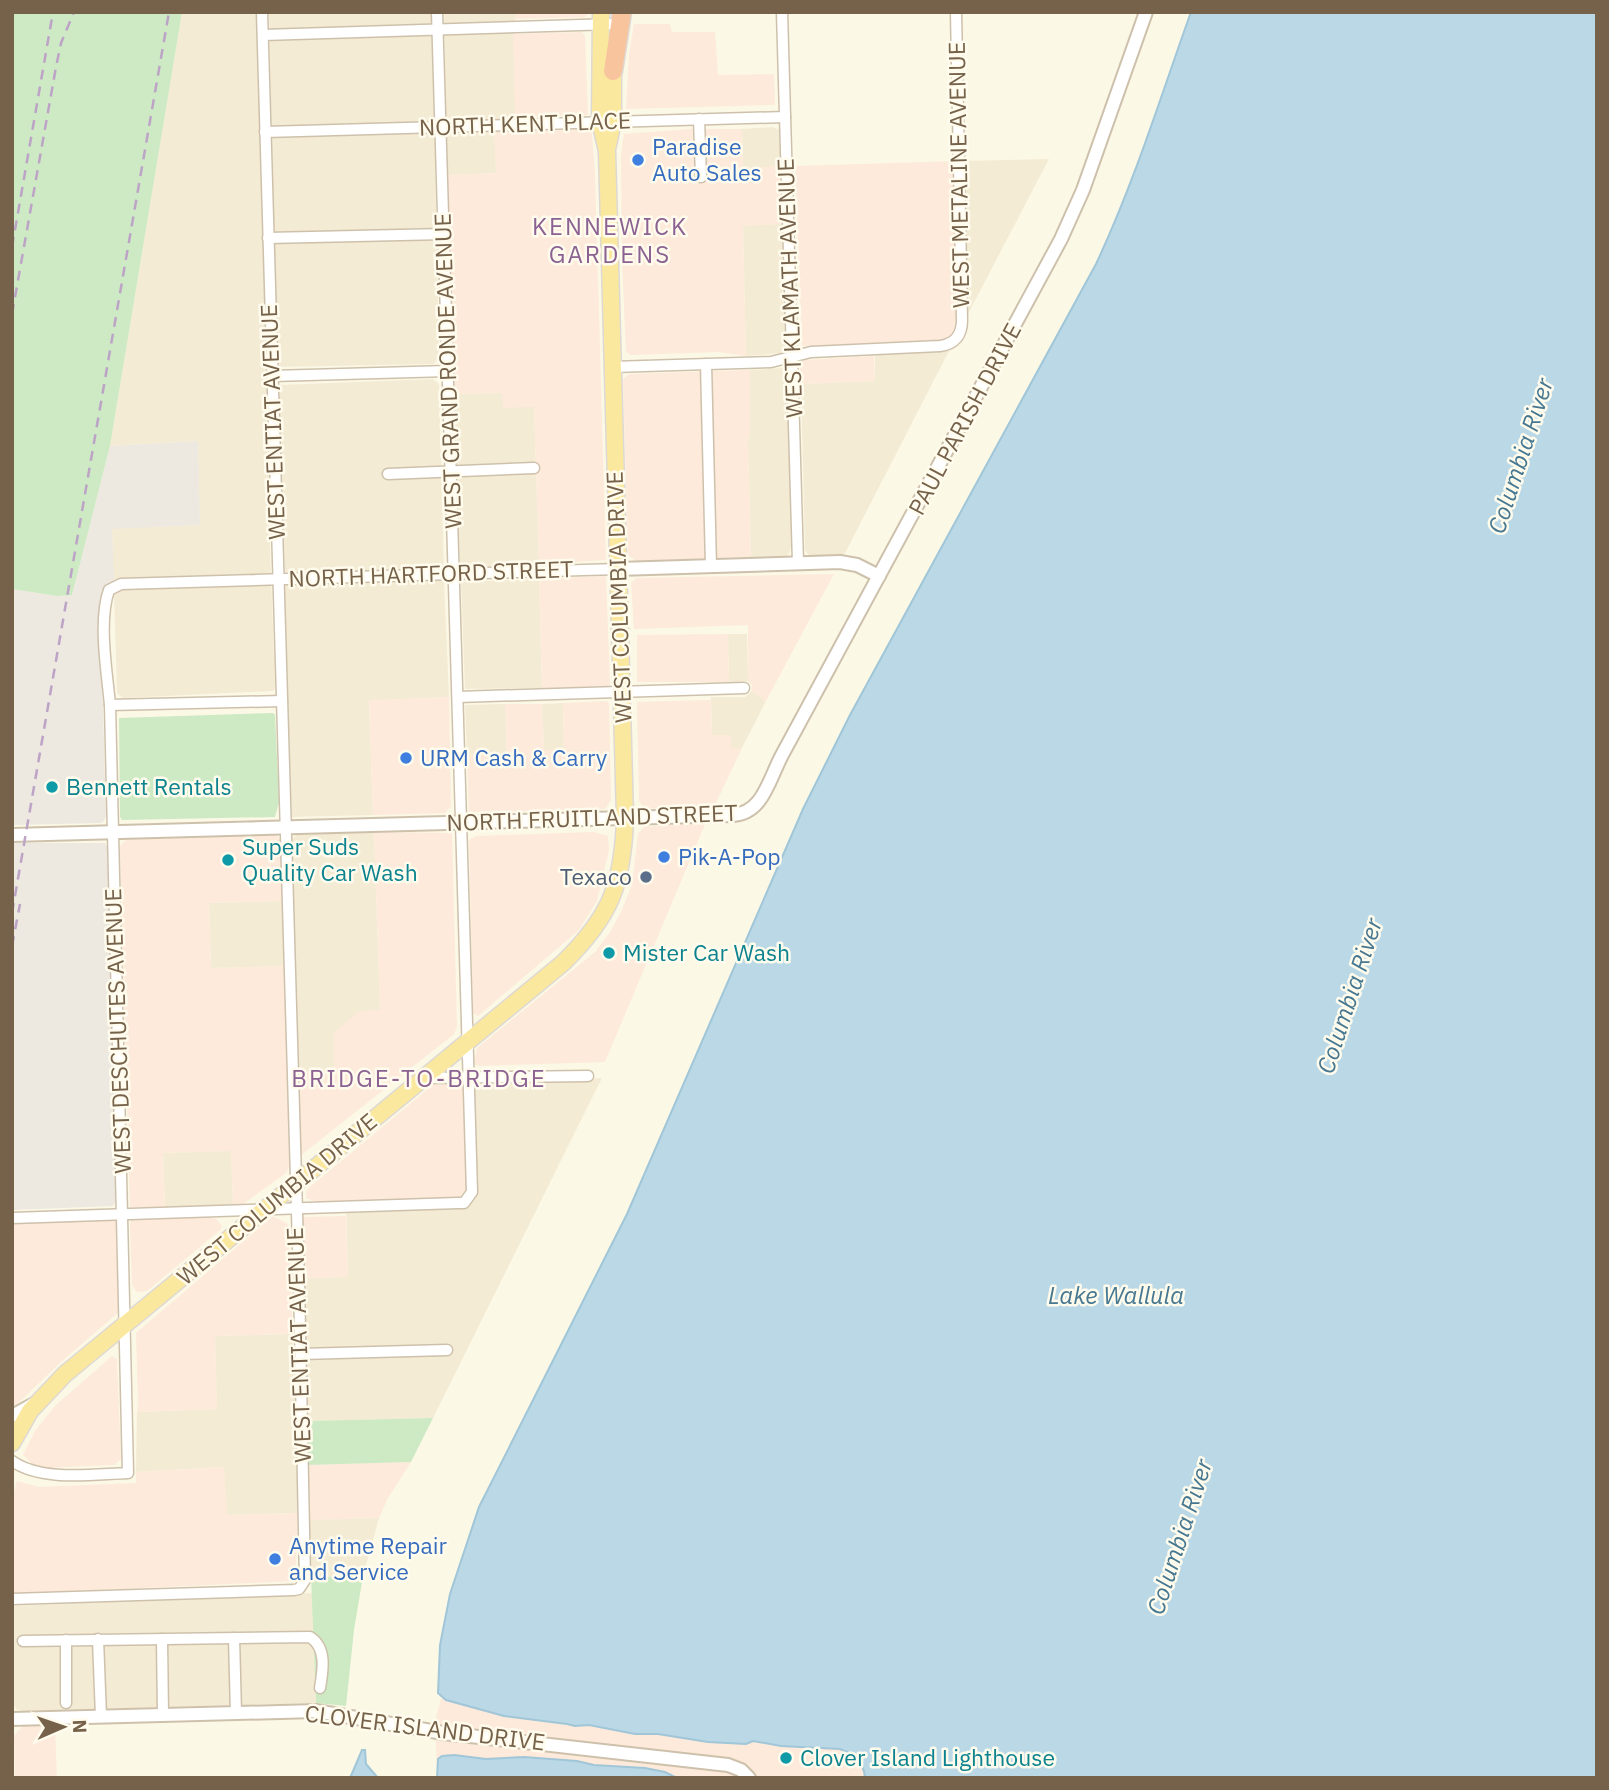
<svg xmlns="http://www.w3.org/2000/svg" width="1609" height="1790" viewBox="0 0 1609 1790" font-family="'IBM Plex Sans',sans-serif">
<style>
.residential{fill:#f4ebd4}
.commercial{fill:#fdeada}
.industrial{fill:#ede8e0}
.green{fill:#cdeac4}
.water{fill:#bad8e6;stroke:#a0c6d8;stroke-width:2}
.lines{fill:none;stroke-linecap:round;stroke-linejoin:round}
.minor-casing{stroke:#cec1ac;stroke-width:13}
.tertiary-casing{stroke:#cec1ac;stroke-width:16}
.primary-casing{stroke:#ded9d4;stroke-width:19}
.motorway-casing{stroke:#ded9d4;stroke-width:21}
.minor{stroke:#fff;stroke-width:10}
.tertiary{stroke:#fff;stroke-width:12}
.primary{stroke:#fbe89f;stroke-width:16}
.motorway{stroke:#f7c49d;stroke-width:18}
.rail{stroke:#bda4c7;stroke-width:2.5;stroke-dasharray:10 7;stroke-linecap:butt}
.shop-dot{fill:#3f7fe0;stroke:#fffbed;stroke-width:2.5}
.culture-dot{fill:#0f9aa8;stroke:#fffbed;stroke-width:2.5}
.service-dot{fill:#5c6f8a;stroke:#fffbed;stroke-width:2.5}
.labels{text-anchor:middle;stroke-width:5;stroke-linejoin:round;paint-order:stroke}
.street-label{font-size:23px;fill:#76624a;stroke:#fffbed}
.shop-label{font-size:23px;fill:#366cbe;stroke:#fffbed;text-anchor:start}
.culture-label{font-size:23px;fill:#0d838f;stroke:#fffbed;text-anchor:start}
.service-label{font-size:23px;fill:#4e5e75;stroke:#fffbed;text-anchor:end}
.neighbourhood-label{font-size:24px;letter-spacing:2px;fill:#8b6292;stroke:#fffbed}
.water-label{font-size:24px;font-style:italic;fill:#477891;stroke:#fffbed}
</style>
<rect width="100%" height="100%" fill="#fcf8e6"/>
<g class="residential">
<polygon points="182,12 256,12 272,516 269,522 275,686 274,691 123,698 117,693 112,528 200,525 197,441 110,446"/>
<polygon points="269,12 432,12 439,357 434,364 277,367"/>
<polygon points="444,12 515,12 515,117 494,119 496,173 447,175"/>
<polygon points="773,127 779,130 781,166 743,169 742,129"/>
<polygon points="1049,159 968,314 964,161"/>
<polygon points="782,224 785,346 782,353 746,356 743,225"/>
<polygon points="949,351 844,555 810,556 807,553 805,549 801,384 875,381 875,356 882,353"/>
<polygon points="782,368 787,373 792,543 789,554 786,556 751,557 748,439 750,435 750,370"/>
<polygon points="433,379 439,384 444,569 442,572 285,572 279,385"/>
<polygon points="502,393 534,407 539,564 460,567 455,394"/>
<polygon points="539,579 542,688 465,689 461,582"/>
<polygon points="366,580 444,581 449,697 369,701 373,815 292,817 284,589 288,582"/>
<polygon points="728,634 747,634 748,681 729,682"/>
<polygon points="752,691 766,701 742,748 731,748 712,735 711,697 745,697"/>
<polygon points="563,703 564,750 544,751 542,704"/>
<polygon points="505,704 507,753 467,755 465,705"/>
<polygon points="374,832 380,1010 335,1071 295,1072 293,838 297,835"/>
<polygon points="283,901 285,966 211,968 209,903"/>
<polygon points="602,1078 433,1418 306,1421 304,1278 348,1277 346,1204 466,1082"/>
<polygon points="231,1151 233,1205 165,1207 163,1153"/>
<polygon points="293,1334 298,1513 226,1515 223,1467 136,1472 137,1412 217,1409 215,1336"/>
<polygon points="379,1518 363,1576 311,1577 309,1520"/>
<polygon points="312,1593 316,1703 23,1711 16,1709 13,1703 12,1606"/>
</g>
<g class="commercial">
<polygon points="515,12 588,12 585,17 515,19"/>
<polygon points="634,24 670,24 672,32 715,32 718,75 774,74 775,105 626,109 629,54"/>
<polygon points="582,32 585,36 588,115 515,117 513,34"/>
<polygon points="690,129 742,129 743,168 781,166 782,224 743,226 746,356 719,352 631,355 626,352 622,258 621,155 624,134"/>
<polygon points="582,130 590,131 592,134 595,174 606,560 539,564 534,407 503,408 502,393 455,394 447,175 496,173 494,132"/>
<polygon points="959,161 960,320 954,336 941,343 802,346 795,166"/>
<polygon points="874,356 875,381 801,384 800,363 804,360"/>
<polygon points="750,370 750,435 748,439 751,557 636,561 628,555 623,379 629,374"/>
<polygon points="834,574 766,701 752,691 752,685 748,681 748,625 634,629 631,583 636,578"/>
<polygon points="606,576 610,684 608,686 542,688 539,579"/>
<polygon points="728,634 729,682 637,682 637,635"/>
<polygon points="449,697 451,806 445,813 373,815 369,700"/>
<polygon points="711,700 712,735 731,735 731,748 742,748 715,805 645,809 639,801 637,702"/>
<polygon points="606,701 609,703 611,800 605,809 469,812 467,755 507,753 505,704 542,704 544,750 564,750 563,703"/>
<polygon points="706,822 605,1062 479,1066 474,1064 477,1048 595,952 610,932 620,914 632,885 638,834 644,827"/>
<polygon points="374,832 452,833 457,1027 454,1034 300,1156 295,1072 334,1070 334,1032 360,1011 380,1010"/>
<polygon points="594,832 608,836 609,850 597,901 579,930 478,1016 473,1013 469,840 476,836"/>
<polygon points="276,835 280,839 283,901 209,903 211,968 285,966 289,1167 286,1173 243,1204 233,1205 231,1151 163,1153 165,1207 130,1207 120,846 127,839"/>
<polygon points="466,1082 471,1201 325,1205 306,1198 306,1192 310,1187 433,1085"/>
<polygon points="273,1216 288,1224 293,1334 215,1336 217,1409 137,1412 138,1405 136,1333"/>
<polygon points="346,1216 348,1277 304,1278 302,1217"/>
<polygon points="135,1217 208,1217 216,1219 222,1226 220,1230 147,1291 137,1292 132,1285 130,1225 131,1220"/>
<polygon points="116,1219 119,1223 120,1311 62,1361 12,1409 12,1224"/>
<polygon points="112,1356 117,1359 121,1459 114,1465 42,1468 31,1463 23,1455 35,1431 55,1406"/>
<polygon points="411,1462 388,1498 379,1518 310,1520 307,1465"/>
<polygon points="224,1467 227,1515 298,1513 295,1581 14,1594 12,1498 17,1481 39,1487 136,1483 136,1472"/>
<polygon points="441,1698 492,1712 575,1726 589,1725 635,1734 658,1734 708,1742 746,1744 753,1741 781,1746 840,1749 849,1753 862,1763 865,1778 675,1778 645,1768 594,1765 577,1761 524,1757 486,1759 454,1755 441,1757 438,1759 437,1769 435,1722"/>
<polygon points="23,1726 55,1726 57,1778 15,1778 14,1736"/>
</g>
<g class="industrial">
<polygon points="198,441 200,525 112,529 114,581 106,589 100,600 106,816 104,821 101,823 12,825 12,589 57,596 72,595 110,446"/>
<polygon points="12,843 105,843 107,846 118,1198 113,1206 12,1210"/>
</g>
<g class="green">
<polygon points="12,12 182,12 110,446 72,595 57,596 12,589"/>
<polygon points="273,713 275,715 279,802 275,817 122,820 120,817 119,718"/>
<polygon points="433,1418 411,1462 307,1465 306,1421"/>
<polygon points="363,1576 354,1630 346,1706 316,1703 311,1577"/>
</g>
<g class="water">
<path d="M1191 12H1597V1778H865C864 1762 855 1755 840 1749L781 1746 753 1741 746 1744 708 1742 658 1734H635L589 1725 575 1726 567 1724 504 1716 446 1700 438 1693 440 1645 450 1594 479 1507 627 1214 803 809 850 715 1096 264C1135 181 1160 98 1191 12Z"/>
<polygon points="362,1750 365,1750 366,1764 378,1778 350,1778"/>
<polygon points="454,1755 486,1759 524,1757 577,1761 594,1765 645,1768 665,1772 675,1777 437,1778 438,1759 442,1756"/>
</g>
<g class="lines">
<g class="minor-casing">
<g id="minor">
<polyline points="782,12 798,563"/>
<polyline points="263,35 613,24"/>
<polyline points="699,119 701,177"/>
<polyline points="265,132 785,117"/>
<polyline points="268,238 444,234"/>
<polyline points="706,364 711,566"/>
<path d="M612 367 771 362 811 352 940 346C955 344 962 335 962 320L956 12"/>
<polyline points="272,376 448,371"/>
<polyline points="388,474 534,468"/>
<polyline points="458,697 744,688"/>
<polyline points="110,705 282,701"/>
<polyline points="424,1078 588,1076"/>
<polyline points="12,1218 458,1203 464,1203 472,1192 437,12"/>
<polyline points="301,1354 447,1350"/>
<path d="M12 1461C42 1482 93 1474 128 1473L110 705C107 672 98 621 109 590L121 584 618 569"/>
<polyline points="12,1599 294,1590 299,1589 305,1580 299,1281 262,12"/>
<polyline points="234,1638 236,1713"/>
<polyline points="98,1639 101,1717"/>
<polyline points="162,1639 163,1715"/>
<polyline points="66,1640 66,1703"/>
<path d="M23 1641 310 1637C327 1648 323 1670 320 1688"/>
</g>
</g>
<g class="tertiary-casing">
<g id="tertiary">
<polyline points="618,569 840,562 857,565 879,576"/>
<path d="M12 835 732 815C763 814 769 779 782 755L1061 239 1083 190 1146 12"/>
<polyline points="12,1416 34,1404"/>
<polyline points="12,1719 316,1711 443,1733 728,1765 741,1770 749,1778"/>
</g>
</g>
<g class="primary-casing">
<g id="primary">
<polyline points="608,145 613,121 613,59"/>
<path d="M12 1443 30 1411 65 1374 563 963C611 916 623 884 625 818L607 151 600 121 601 12"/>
</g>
</g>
<g class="motorway-casing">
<polyline id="motorway" points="613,71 622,12"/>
</g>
<use href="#minor" class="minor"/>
<use href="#tertiary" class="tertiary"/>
<use href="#primary" class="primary"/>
<use href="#motorway" class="motorway"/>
<g class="rail">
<polyline points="12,16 14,12"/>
<polyline points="12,247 53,12"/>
<polyline points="12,314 56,67 61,43 74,12"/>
<polyline points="12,913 169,12"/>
<polyline points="12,946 20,904"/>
</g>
</g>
<g class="shop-dot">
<circle cx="638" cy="160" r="7"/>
<circle cx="406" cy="758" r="7"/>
<circle cx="664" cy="857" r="7"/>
<circle cx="275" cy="1559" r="7"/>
</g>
<g class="culture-dot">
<circle cx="52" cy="787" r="7"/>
<circle cx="228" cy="860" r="7"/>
<circle cx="609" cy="953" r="7"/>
<circle cx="786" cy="1758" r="7"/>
</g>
<circle class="service-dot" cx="646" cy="877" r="7"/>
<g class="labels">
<g class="street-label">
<text transform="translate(525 124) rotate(-2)" y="8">NORTH KENT PLACE</text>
<text transform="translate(959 175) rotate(-91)" y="8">WEST METALINE AVENUE</text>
<text transform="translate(790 288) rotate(-92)" y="8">WEST KLAMATH AVENUE</text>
<text transform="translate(448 371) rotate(-92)" y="8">WEST GRAND RONDE AVENUE</text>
<text transform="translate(965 419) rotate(-62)" y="8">PAUL PARISH DRIVE</text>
<text transform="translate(273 422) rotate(-92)" y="8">WEST ENTIAT AVENUE</text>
<text transform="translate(431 574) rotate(-2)" y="8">NORTH HARTFORD STREET</text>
<text transform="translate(619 597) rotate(-92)" y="8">WEST COLUMBIA DRIVE</text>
<text transform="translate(592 818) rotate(-2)" y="8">NORTH FRUITLAND STREET</text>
<text transform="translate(118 1031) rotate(-92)" y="8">WEST DESCHUTES AVENUE</text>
<text transform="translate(277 1199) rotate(-40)" y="8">WEST COLUMBIA DRIVE</text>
<text transform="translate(299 1345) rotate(-92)" y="8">WEST ENTIAT AVENUE</text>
<text transform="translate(425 1728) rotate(7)" y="8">CLOVER ISLAND DRIVE</text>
</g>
<g class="shop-label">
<text x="652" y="155">Paradise<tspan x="652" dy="26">Auto Sales</tspan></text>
<text x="420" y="766">URM Cash &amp; Carry</text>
<text x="678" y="865">Pik-A-Pop</text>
<text x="289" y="1554">Anytime Repair<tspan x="289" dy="26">and Service</tspan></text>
</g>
<g class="culture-label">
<text x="66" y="795">Bennett Rentals</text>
<text x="242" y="855">Super Suds<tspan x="242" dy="26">Quality Car Wash</tspan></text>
<text x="623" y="961">Mister Car Wash</text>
<text x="800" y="1766">Clover Island Lighthouse</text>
</g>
<g class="service-label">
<text x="632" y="885">Texaco</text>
</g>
<g class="neighbourhood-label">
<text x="610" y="235">KENNEWICK<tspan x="610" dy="28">GARDENS</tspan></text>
<text x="419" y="1087">BRIDGE-TO-BRIDGE</text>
</g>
<g class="water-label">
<text transform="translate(1521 456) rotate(-72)" y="8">Columbia River</text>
<text transform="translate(1350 996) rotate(-72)" y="8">Columbia River</text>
<text x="1116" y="1304">Lake Wallula</text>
<text transform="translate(1180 1537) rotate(-72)" y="8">Columbia River</text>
</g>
</g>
<rect width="1609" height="1790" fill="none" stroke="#76624a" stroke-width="28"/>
<g transform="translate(63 1727) rotate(88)" stroke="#fffbed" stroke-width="5" paint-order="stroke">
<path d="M0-5L12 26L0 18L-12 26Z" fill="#76624a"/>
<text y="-10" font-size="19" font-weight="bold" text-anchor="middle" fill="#76624a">N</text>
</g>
</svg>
